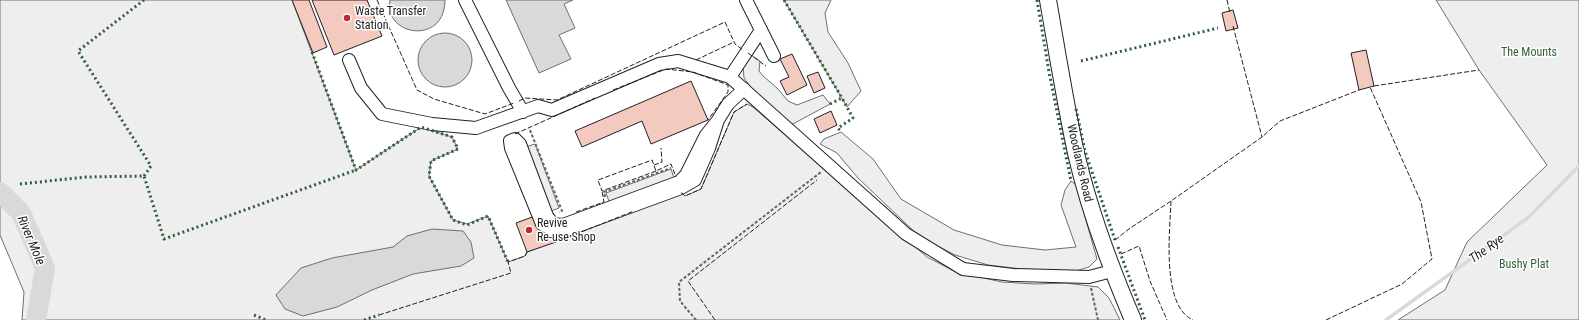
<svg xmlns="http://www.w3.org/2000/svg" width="1579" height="320" viewBox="0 0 1579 320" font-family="'Roboto Condensed',sans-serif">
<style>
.green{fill:#eee;stroke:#6f6f6f}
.parking{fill:#ededed;stroke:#6f6f6f}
.water{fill:#d9d9d9;stroke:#6f6f6f}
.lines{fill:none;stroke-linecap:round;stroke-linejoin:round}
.stream{stroke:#d9d9d9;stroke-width:3.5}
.river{stroke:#d9d9d9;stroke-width:20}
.building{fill:#f3c9c0;stroke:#222}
.minor-casing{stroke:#222;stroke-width:14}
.major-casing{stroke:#222;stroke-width:18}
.path{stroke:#646464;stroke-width:2;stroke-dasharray:3 2;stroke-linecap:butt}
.minor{stroke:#fff;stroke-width:12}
.major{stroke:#fff;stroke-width:16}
.hedge{stroke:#2f5e38;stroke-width:3;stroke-dasharray:2 3;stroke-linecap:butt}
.fence{stroke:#222;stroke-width:1;stroke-dasharray:5 2;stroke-linecap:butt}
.poi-dot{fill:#c62828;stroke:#fff;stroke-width:1.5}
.labels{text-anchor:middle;stroke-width:3;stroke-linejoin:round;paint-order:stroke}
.poi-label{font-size:12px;fill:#222;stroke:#fff;text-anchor:start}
.park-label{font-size:12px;fill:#2f5e38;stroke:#fff}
.street-label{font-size:12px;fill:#222;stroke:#fff}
.water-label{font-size:13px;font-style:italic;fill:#222;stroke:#fff}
</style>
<rect width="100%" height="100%" fill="#fff"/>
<g class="green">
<polygon points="0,0 292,0 356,170 421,127 452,137 458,149 431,161 429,176 453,220 467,224 488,216 508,262 525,256 527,252 682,193 685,196 701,189 734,112 747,104 753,107 927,257 956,272 1002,282 1035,284 1066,283 1098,287 1109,298 1120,320 22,320 24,292 0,235"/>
<polygon points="784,0 831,0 825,13 828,32 848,63 861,91 847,107"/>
<polygon points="1436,0 1579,0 1579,320 1398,320 1445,290 1467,242 1547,165 1479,70"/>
<polygon points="751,55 760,61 759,71 763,76 777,88 788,101 797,105 823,95 830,104 791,125 751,88 744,78 743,66"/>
<polygon points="841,132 873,159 901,199 954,230 1002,245 1045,250 1076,247 1061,205 1065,190 1071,181 1076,185 1097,259 1089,267 1076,271 1022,269 988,265 955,255 920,237 858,178 837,153 820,144 824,139"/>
</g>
<g class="parking">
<polygon points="535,144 559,208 551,211 526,147"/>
<polygon points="671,169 675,181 610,204 606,193"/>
</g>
<g class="water">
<path d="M390 0H445C445 46 383 36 390 0Z"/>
<polygon points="506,0 573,0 564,4 575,28 559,35 571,59 539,73"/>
<circle cx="445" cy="60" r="27"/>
<polygon points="432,229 463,231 471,242 474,258 461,266 413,274 372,290 337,307 303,316 285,309 276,295 301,268 332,258 393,247 407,236"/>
</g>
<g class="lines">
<polyline class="stream" points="1386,320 1529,217 1579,166"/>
<polyline class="river" points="0,192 21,213 45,268 36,320"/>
</g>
<g class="building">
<polygon points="292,0 309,0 327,47 313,53"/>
<polygon points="312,0 367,0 382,36 334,55"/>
<polygon points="1233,10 1238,28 1226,31 1222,13"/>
<polygon points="1366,50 1374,86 1359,90 1351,53"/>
<polygon points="792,54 807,85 787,95 780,81 789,77 780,59"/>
<polygon points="818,72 825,88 814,93 807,76"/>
<polygon points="691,81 708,120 651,144 642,121 582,147 575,131"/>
<polygon points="831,111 837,125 820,133 814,119"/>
<polygon points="535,216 544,240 554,237 556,242 527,252 516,223"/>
</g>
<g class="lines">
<g class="minor-casing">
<g id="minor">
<polyline points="465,0 509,88 523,112"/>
<polyline points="761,30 774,56"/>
<polyline points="349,60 361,88 382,114 432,124 476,128 538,106 552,110 659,64 678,61 730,77 906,234 963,269 1013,275 1089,277 1112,271"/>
<polyline points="730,77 761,30 746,0"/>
<polyline points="718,120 709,148 695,180 681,188 564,231 554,231 542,224 511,148 510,141 515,139 520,144 547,216 553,224 563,225 679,182 686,175 706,135 718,120 728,104 744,89"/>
</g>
</g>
<g class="major-casing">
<path id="major" d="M1048 0C1057 51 1065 102 1076 153 1089 210 1110 266 1133 320"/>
</g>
<g class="path">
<polyline points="530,130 562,211 559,212"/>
<polyline points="605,197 604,192 671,168"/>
<polyline points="1091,288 1098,320"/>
<polyline points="696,320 680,301 679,282 821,172"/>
</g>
<use href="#minor" class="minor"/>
<use href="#major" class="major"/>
<g class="hedge">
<polyline points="784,0 842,98"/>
<polyline points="1037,0 1049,72 1071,181"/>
<polyline points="312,52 356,170 421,127 452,137 458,149 431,161 429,176 453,220 467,225 488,216 508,262"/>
<polyline points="1081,61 1218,28"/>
<polyline points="830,104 842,98 853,118 838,128 841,132"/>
<polyline points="1076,109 1085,151 1115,240"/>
<polyline points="144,176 151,166 78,51 144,0"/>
<polyline points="20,184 86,177 144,176 164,239 356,170"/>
<polyline points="1118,247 1145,320"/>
<polyline points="254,315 266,320"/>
<polyline points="364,320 379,315"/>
</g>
<g class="fence">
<polyline points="377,0 417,90 434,99 485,114 514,103"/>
<polyline points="1227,0 1230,13"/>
<polyline points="1233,26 1262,137"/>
<polyline points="748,53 766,66"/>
<polyline points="696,60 734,42"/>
<polyline points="1374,86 1479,70"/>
<polyline points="613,90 666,69 693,72 728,85 728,92 708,120"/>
<polyline points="519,101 525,98 557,100 725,22 735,44 743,50"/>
<polyline points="515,134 595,98"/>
<polyline points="654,165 662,162 661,148"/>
<polyline points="656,171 602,191 598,180 652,160 656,171 671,164 676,177"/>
<polyline points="681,193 682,193 685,196 701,189 734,112 747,104"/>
<path d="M1171 201C1170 230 1161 306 1193 320"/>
<polyline points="576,212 604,202 602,191"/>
<polyline points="1115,240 1129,229 1171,201 1262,137 1280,121 1359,90"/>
<polyline points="556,242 634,211"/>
<polyline points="1121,254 1139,246 1150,281 1167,320"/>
<polyline points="379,315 511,273 508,262 525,256 527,252"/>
<polyline points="715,320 688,281 817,180"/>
<polyline points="1326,320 1402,284 1432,259 1421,202 1370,87"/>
</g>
</g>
<g class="poi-dot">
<circle cx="347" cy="18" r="4"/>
<circle cx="529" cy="230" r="4"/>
</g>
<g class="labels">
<g class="poi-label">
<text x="355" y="15">Waste Transfer<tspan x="355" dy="14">Station</tspan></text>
<text x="537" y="227">Revive<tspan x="537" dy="14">Re-use Shop</tspan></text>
</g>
<g class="park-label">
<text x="1529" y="56">The Mounts</text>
<text x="1524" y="268">Bushy Plat</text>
</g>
<g class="street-label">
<text transform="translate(1080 163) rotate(77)" y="4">Woodlands Road</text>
</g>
<g class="water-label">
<text transform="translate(32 240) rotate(67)" y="5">River Mole</text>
<text transform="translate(1486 248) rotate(-36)" y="5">The Rye</text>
</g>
</g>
</svg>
